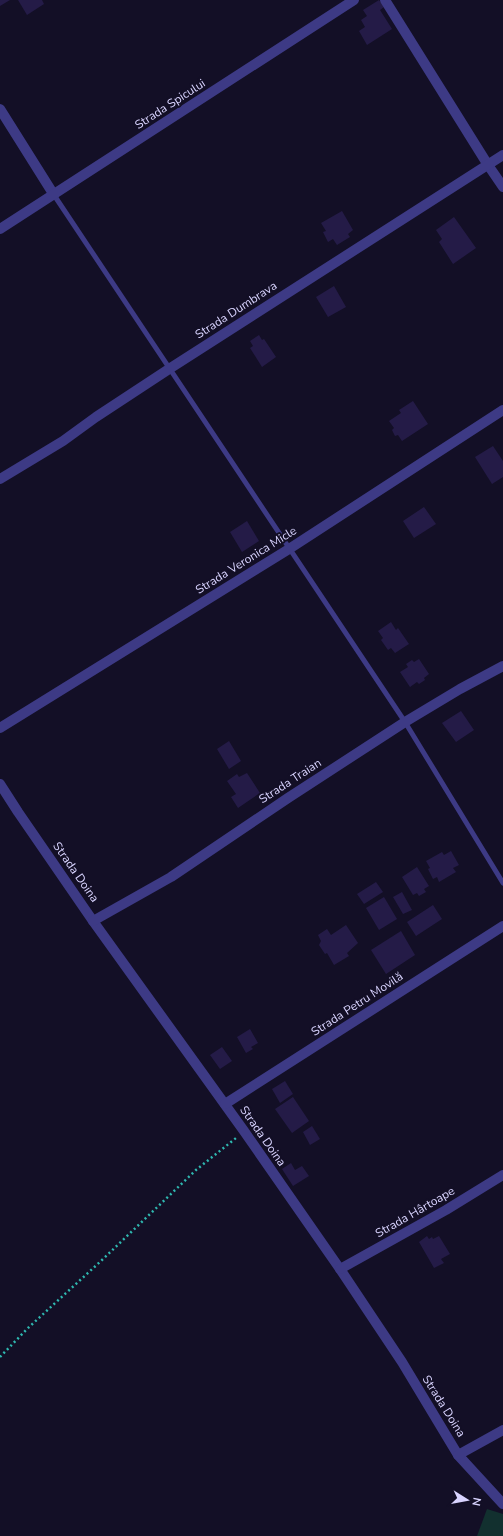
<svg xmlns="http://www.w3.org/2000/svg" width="503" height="1536" viewBox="0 0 503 1536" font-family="'Nunito Sans',sans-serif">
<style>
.green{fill:#12302f}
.building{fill:#241b47}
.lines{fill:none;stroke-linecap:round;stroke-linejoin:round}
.path{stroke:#2fb8b0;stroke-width:2.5;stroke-dasharray:2 3;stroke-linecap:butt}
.service{stroke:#3d3a85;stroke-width:5}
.minor{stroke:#3d3a85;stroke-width:10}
.labels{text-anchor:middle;stroke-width:4;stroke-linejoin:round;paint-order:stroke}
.street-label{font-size:12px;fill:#d9d4ff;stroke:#130f26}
</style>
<rect width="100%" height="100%" fill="#130f26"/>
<polygon class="green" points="487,1509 503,1514 503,1536 477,1536"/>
<g class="building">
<polygon points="0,0 10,0 0,6"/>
<polygon points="18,0 42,0 44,4 27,15"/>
<polygon points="379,0 384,7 380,10 392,29 367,45 359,31 365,27 361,20 367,16 363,10"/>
<polygon points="342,211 353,230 348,234 350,237 337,245 333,239 328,242 323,232 326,231 321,223"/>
<polygon points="454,217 476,248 453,264 439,242 442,239 436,230"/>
<polygon points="334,286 346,307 328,317 316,297"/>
<polygon points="259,335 262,340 264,339 276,357 262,367 250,348 253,346 250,341"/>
<polygon points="413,401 428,424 402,441 398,435 395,436 392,430 394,428 389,421 401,413 399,410"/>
<polygon points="493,446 503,461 503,477 492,484 475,457"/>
<polygon points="424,507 436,524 414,538 403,521"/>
<polygon points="247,521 259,541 242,552 230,532"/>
<polygon points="391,622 396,630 398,628 409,644 395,653 391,648 388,650 381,640 383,638 378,631"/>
<polygon points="419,659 429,674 424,678 425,680 419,684 417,682 410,687 400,672 408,667 406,664 412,660 414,662"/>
<polygon points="461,711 474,730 456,742 442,723"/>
<polygon points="229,741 241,761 229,769 217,749"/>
<polygon points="247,773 260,793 238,808 231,797 236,794 227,781 237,774 239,777"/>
<polygon points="451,851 459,865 453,868 456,872 439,882 437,877 433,879 428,869 430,868 426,861 442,852 444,855"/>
<polygon points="417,867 429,886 424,889 426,892 419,896 417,893 413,895 402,877"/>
<polygon points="376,882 383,892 364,904 357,894"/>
<polygon points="402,892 412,910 403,914 393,897"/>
<polygon points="384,897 397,919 379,930 366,908"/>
<polygon points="433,905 442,919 416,936 407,922"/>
<polygon points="346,925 358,943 347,953 349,956 334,965 327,953 325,954 319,945 321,941 318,935 327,929 331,935"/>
<polygon points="401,931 415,955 386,974 371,950"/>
<polygon points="250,1029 258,1043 251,1047 253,1049 246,1053 237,1037"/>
<polygon points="222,1047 232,1061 220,1069 210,1055"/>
<polygon points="285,1081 293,1094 280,1103 272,1089"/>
<polygon points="293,1097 309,1121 292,1133 275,1109"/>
<polygon points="312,1126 320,1139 310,1145 303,1132"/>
<polygon points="291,1163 295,1170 302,1166 309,1176 293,1186 282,1169"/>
<polygon points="427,1236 429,1239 432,1237 433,1239 439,1236 450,1254 441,1259 444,1263 434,1268 419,1242"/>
</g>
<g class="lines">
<polyline class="path" points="0,1357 28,1328 102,1260 196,1170 236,1138"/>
<polyline class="service" points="54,195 405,722 503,883"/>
<g class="minor">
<polyline points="385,0 488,165 503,187"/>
<polyline points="0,109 54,195"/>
<polyline points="0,229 354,0"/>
<polyline points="0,479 63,441 96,417 169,369 503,155"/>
<polyline points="0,728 289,549 503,410"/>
<polyline points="0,784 18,812 93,921 244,1131 340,1269 402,1362 458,1455 503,1504"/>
<polyline points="93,921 171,877 288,798 405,722 460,689 503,666"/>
<polyline points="225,1104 503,926"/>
<polyline points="340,1269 446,1210 503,1175"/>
<polyline points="458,1455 503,1430"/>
</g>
</g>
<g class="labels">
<g class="street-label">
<text transform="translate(170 104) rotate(-33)" y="4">Strada Spicului</text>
<text transform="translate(236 310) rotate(-33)" y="4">Strada Dumbrava</text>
<text transform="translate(246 560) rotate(-32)" y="4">Strada Veronica Micle</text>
<text transform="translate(290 781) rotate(-33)" y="4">Strada Traian</text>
<text transform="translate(76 872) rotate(55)" y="4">Strada Doina</text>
<text transform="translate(357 1004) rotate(-33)" y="4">Strada Petru Movilă</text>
<text transform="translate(263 1136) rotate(55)" y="4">Strada Doina</text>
<text transform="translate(415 1212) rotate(-30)" y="4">Strada Hârtoape</text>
<text transform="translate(444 1406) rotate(58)" y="4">Strada Doina</text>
</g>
</g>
<g transform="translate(467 1500) rotate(101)" stroke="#130f26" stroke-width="3" paint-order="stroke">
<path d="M0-3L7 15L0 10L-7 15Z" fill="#d9d4ff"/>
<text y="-6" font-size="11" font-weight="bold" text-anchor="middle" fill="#d9d4ff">N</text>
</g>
</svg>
